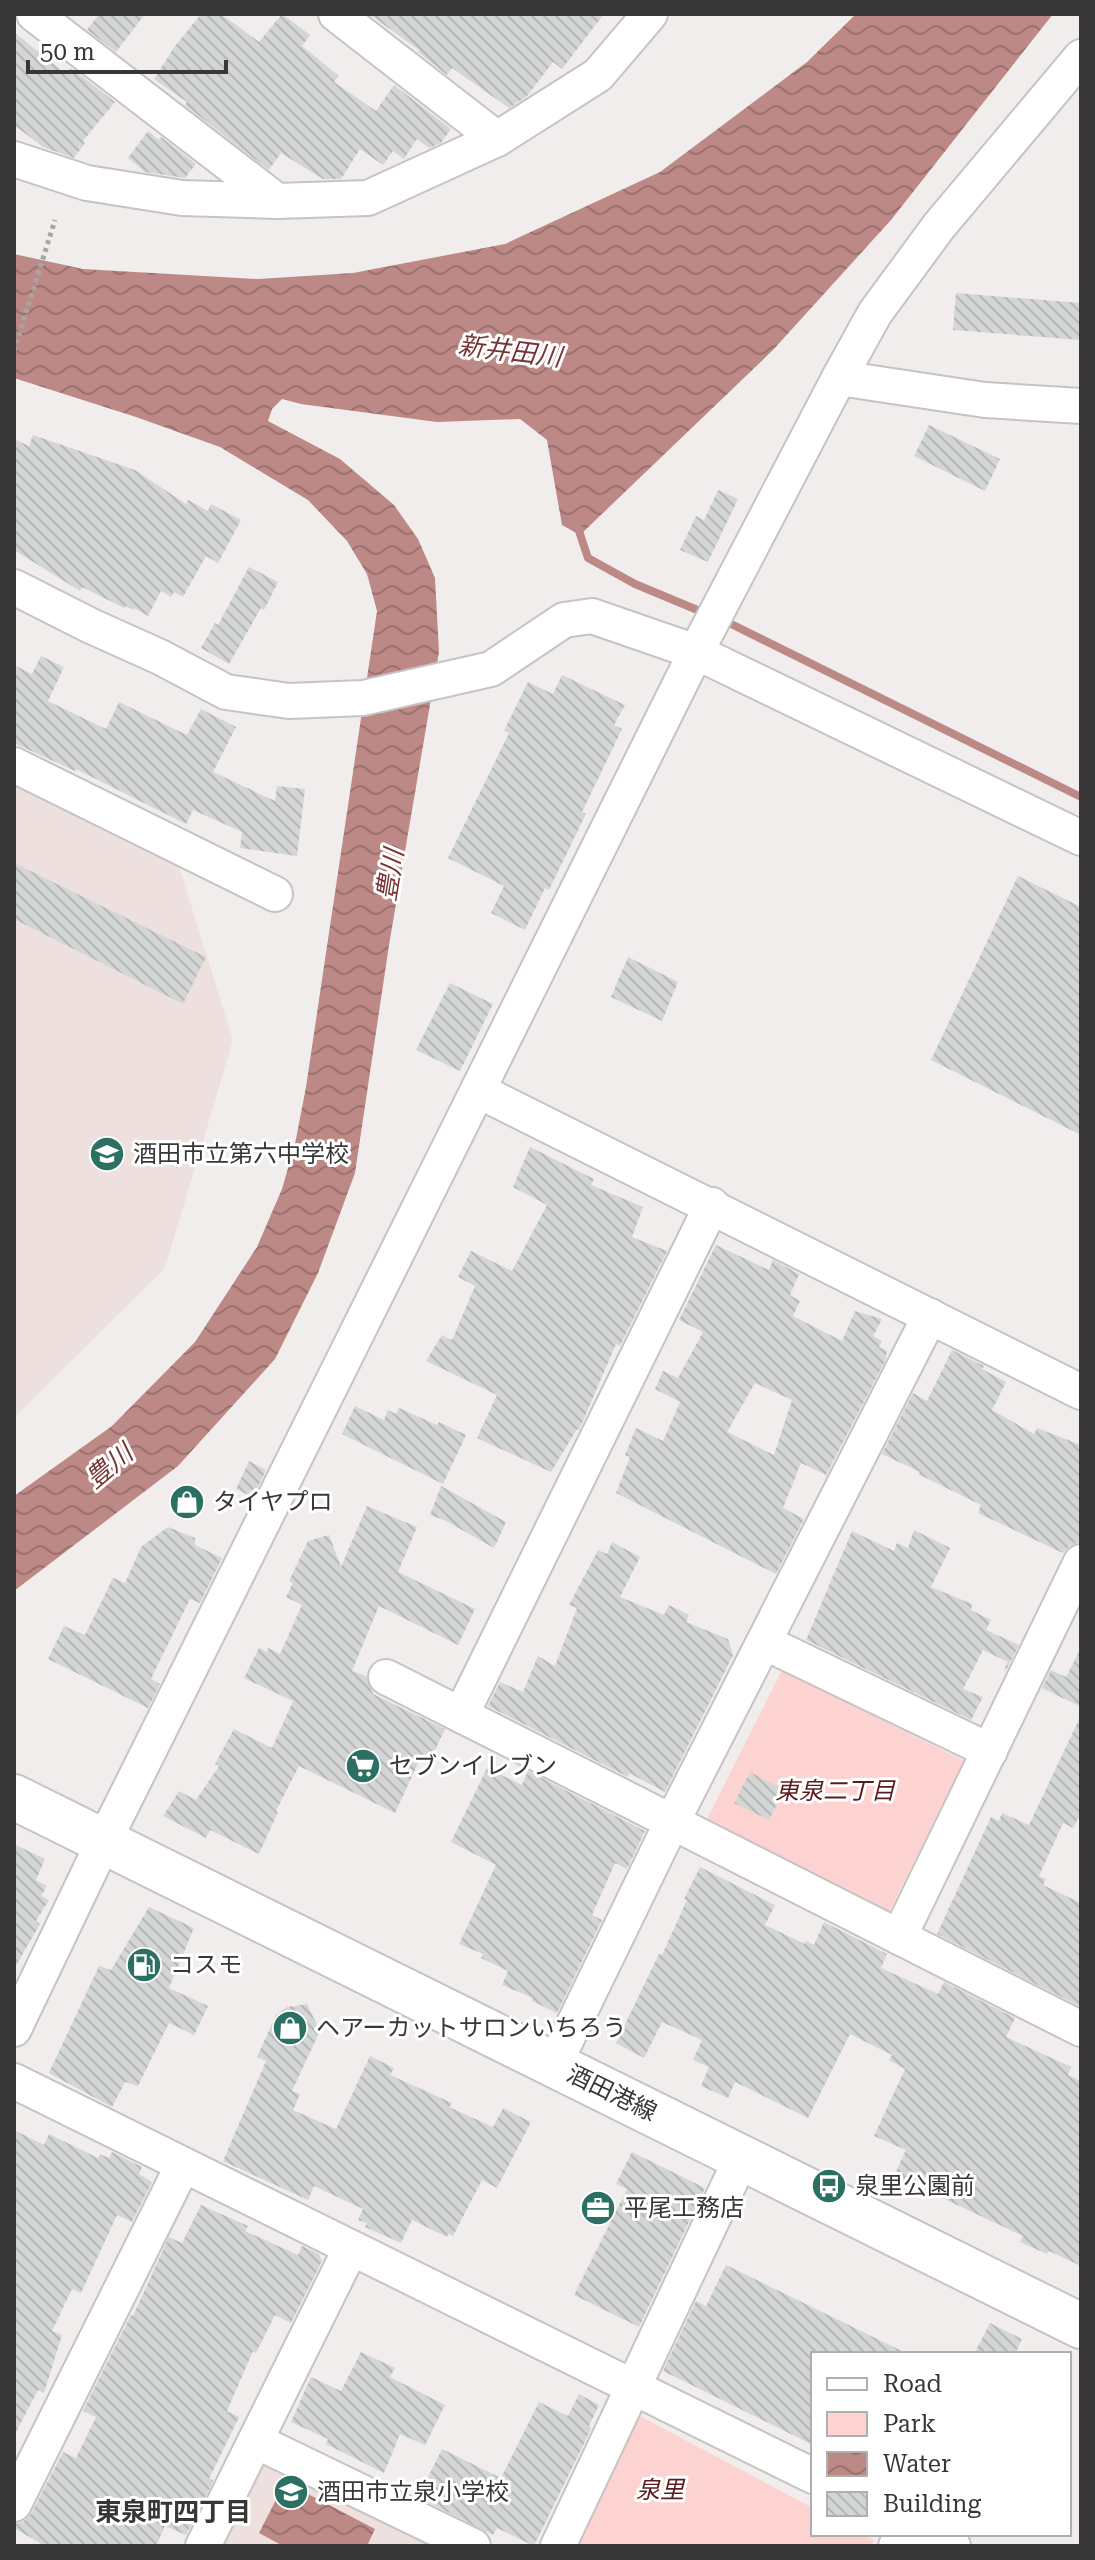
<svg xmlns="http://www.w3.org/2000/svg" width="1095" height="2560" viewBox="0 0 1095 2560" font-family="'Roboto Serif','Noto Sans JP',serif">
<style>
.built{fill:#ede0df}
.green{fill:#fcd3d0}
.water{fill:url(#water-waves)}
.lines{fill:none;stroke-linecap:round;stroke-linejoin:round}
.stream{stroke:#bc8986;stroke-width:8}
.building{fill:url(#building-back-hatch);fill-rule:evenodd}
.minor-casing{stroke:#c7c3c3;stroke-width:38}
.major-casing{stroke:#c7c3c3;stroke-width:48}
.path{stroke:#a8a6a5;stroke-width:5;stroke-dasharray:4 4;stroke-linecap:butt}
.minor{stroke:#fff;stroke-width:34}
.major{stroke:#fff;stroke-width:44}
.labels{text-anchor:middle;stroke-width:6;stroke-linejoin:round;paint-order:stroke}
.poi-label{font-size:24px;fill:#383737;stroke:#fff;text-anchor:start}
.park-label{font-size:24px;font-style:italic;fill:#5b1b1e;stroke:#fff}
.street-label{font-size:24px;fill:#383737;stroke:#fff}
.water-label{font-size:26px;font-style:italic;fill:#763434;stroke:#fff}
.neighbourhood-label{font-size:26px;font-weight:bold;fill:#383737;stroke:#fff}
</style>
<defs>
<pattern id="water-waves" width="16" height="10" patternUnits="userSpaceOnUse" patternTransform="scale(2)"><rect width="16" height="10" fill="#bc8986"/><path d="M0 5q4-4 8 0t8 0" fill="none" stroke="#9a716e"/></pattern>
<pattern id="building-back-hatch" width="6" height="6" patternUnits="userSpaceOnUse" patternTransform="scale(2)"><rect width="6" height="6" fill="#d3d6d5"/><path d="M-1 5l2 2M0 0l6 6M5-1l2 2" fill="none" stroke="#b6b8b7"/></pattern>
</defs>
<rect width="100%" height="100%" fill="#f1edec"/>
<g class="built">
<polygon points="14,774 171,841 233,1040 165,1268 14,1418"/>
<polygon points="264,2456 443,2546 220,2546"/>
</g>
<g class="green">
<polygon points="782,1670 964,1761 889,1912 706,1821"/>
<polygon points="634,2413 813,2508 813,2534 862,2534 874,2540 871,2546 572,2546"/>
</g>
<g class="water">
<polygon points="856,14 1053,14 891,220 773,350 580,535 562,525 547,440 520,419 437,422 301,404 282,399 272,409 268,421 340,459 394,505 418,539 435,578 439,652 389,945 355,1173 318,1273 275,1359 178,1466 14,1591 14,1496 112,1426 195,1342 257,1247 282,1189 295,1144 306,1087 377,611 367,574 347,541 308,500 220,447 136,417 14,378 14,254 83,269 258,279 353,273 505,244 660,172 807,62"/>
<polygon points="285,2482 375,2529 367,2546 283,2546 259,2533"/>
</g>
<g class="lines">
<g class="stream">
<polyline points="577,525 588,558 635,584 707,614"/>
<polyline points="723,620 1081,797"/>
</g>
</g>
<g class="building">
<polygon points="99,14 145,14 116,52 87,30"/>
<polygon points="201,14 221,14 259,42 282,14 310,35 302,46 339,76 334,82 376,111 394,85 451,129 441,143 429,148 417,139 404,159 393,151 383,165 360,149 341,179 323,179 281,153 269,170 185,105 187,102 154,79 175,46"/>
<polygon points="369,14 604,14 562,69 553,62 527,96 509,108 452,68 447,75 418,52 419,50"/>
<polygon points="14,32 66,74 71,68 115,102 83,141 85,143 74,158 43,147 14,125"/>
<polygon points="148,131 159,140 161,137 196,164 185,178 145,172 128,158"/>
<polygon points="956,293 1081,303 1081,340 953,330"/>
<polygon points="929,425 1000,459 985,491 914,456"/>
<polygon points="33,435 135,470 186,504 188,500 208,511 211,504 241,520 218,563 206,556 183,597 174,592 171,597 161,591 148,616 134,608 133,610 126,606 124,608 82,587 80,591 14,550 14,439 29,446"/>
<polygon points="718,490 738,499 708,562 680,550 696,516 704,520"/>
<polygon points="249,567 278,582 264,610 261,608 229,664 201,648 215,623 218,625"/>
<polygon points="41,656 64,667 48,701 106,729 119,702 187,735 201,709 236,727 213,772 275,801 277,786 305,789 297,856 240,848 242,832 193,810 186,824 76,769 75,771 14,743 14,665 32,674"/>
<polygon points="562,675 625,705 614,725 622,729 582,812 586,814 549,890 545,888 525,930 491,913 504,886 448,858 509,733 504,731 528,682 553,694"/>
<polygon points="14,863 206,957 183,1004 14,919"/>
<polygon points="1018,876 1081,907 1081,1135 931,1060"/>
<polygon points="628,957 678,982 662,1021 611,997"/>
<polygon points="450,983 493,1004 460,1071 416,1050"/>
<polygon points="530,1147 594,1179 591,1185 643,1207 632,1237 667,1251 620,1346 616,1344 579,1430 577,1429 551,1472 477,1438 497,1395 426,1361 442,1335 452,1340 475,1286 458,1277 471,1251 512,1271 547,1205 513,1187"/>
<path d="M716 1245 769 1270 773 1260 799 1274 790 1295 800 1301 793 1316 842 1341 855 1311 882 1319 873 1336 882 1341 879 1347 887 1351 885 1361 826 1475 801 1463 783 1508 804 1519 776 1574 616 1493 630 1457 625 1455 636 1428 663 1441 680 1402 655 1389 663 1371 678 1378 703 1332 679 1320ZM755 1383 792 1400 774 1455 727 1432Z"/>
<polygon points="952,1350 984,1366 982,1369 1006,1382 992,1410 1034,1434 1037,1428 1081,1445 1081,1536 1079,1542 1069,1546 1063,1553 978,1513 981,1505 918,1474 920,1472 882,1454 913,1393 927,1401"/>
<polygon points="355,1406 384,1420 388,1410 396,1414 399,1408 437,1425 439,1422 466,1435 443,1484 342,1434"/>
<polygon points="249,1461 266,1470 253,1497 236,1489"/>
<polygon points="441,1486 506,1522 494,1548 446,1521 430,1515"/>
<polygon points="367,1506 417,1527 398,1572 475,1609 458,1645 379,1606 352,1671 366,1676 373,1694 445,1729 429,1763 420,1759 395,1813 299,1766 276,1811 278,1812 259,1854 210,1830 206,1838 163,1816 179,1791 196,1800 219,1766 215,1764 234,1729 272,1748 293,1701 244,1678 259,1648 267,1652 268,1648 280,1654 302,1605 286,1597 293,1583 289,1581 308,1541 329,1535 341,1567"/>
<polygon points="168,1527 195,1538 195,1545 222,1558 200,1603 190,1599 151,1679 160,1684 148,1708 48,1659 64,1626 85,1635 113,1578 125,1583 141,1547"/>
<polygon points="914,1530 950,1548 931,1587 972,1604 971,1610 991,1620 986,1630 1019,1645 1006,1670 1004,1669 1008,1662 983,1650 963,1689 983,1697 971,1720 806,1640 852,1531 894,1551 897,1543 908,1548"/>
<polygon points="612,1542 640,1557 620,1597 664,1615 669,1605 689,1615 686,1622 728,1639 733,1655 665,1792 629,1773 628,1777 488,1706 500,1682 523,1692 538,1656 555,1666 577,1608 569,1605 598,1550 607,1554"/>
<polygon points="1081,1648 1081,1707 1042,1688 1051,1670 1066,1677"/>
<polygon points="1081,1715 1081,1813 1073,1828 1063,1823 1039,1876 1046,1879 1043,1885 1081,1903 1081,2007 937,1934 991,1817 999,1821 1002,1813 1029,1825"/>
<polygon points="487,1768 522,1785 528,1771 645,1831 627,1869 615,1863 592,1915 602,1920 557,2013 532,2001 533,1998 502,1985 508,1971 481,1958 483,1954 459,1944 496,1865 451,1842"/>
<polygon points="750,1772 784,1790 769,1820 734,1803"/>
<polygon points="14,1844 45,1859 36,1880 47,1886 41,1896 49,1900 36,1921 40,1924 14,1969"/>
<polygon points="700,1867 775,1905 765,1925 805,1944 806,1941 814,1945 824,1922 887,1954 881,1968 938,1994 944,1982 1015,2018 1006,2037 1071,2067 1068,2075 1081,2081 1081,2266 1049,2251 1047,2254 1020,2242 1023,2236 917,2186 916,2189 893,2178 906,2150 874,2136 905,2069 889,2060 892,2055 850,2034 808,2118 735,2082 728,2098 701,2086 709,2067 693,2060 702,2040 662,2022 644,2058 616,2043 659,1954 662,1955 687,1900 684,1899"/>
<polygon points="149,1907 194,1928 169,1988 208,2006 194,2035 169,2023 138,2086 125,2082 112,2107 49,2073 99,1966 111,1970"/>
<polygon points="307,2004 320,2031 292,2091 300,2094 293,2110 336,2129 370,2056 394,2068 390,2075 452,2103 449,2107 493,2127 503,2108 531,2122 497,2188 482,2180 453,2236 448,2234 447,2237 412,2220 401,2243 365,2227 367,2223 358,2220 363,2209 314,2186 308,2200 223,2161 266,2061 257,2057 276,2015 287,2007"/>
<polygon points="14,2130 44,2145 49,2134 98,2158 100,2154 109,2158 112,2152 142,2167 139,2174 152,2182 132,2222 117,2215 81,2293 72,2289 52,2331 62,2335 44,2393 38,2390 14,2436"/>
<polygon points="632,2152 705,2188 639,2327 574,2295 627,2189 616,2184"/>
<polygon points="201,2205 248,2226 245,2231 298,2255 302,2246 319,2254 322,2261 291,2323 275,2315 256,2353 253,2351 227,2411 239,2417 209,2479 213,2480 212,2484 186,2535 165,2526 156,2546 45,2546 14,2528 14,2524 24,2521 31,2514 63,2452 76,2458 96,2417 83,2411 131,2315 133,2316 169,2237 182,2243"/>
<polygon points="726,2265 908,2354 813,2354 813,2445 663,2371 696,2301 706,2306"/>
<polygon points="990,2323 1022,2339 1015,2354 974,2354"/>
<polygon points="361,2352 395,2368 390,2377 445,2405 425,2445 400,2434 384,2473 326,2444 328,2439 291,2422 311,2377 341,2391"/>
<polygon points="579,2394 599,2405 589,2426 591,2429 534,2546 497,2528 493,2535 418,2497 442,2449 501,2478 539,2402 568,2416"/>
</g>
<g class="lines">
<g class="minor-casing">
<g id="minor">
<polyline points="34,14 277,201"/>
<polyline points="336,14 497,139"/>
<polyline points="14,159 87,183 182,198 277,201 368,198 497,139 598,75 650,14"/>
<polyline points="839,378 985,400 1081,406"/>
<polyline points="14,587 91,626 160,657 226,692 289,701 363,698 491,669 564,620 592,616 696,652 1081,838"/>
<polyline points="14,765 275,894"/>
<polyline points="479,1091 1081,1392"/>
<polyline points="712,1205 461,1715 1081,2029"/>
<polyline points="764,1642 990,1751"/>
<polyline points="386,1677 461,1715"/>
<polyline points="899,1937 1081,1562"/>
<polyline points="14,2029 104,1841 696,652 839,378 875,313 939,226 1081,57"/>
<polyline points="554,2065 672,1822 930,1316"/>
<polyline points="14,2081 813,2476"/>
<polyline points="256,2441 473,2546"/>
<polyline points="14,2504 183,2165"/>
<polyline points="929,2534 953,2546"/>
<polyline points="203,2546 351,2248"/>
<polyline points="558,2546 742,2157"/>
<polyline points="896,2546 902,2534"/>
</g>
</g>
<g class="major-casing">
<polyline id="major" points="14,1797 1081,2326"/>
</g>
<polyline class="path" points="14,351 55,220"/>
<use href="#minor" class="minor"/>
<use href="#major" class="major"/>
</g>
<defs>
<g id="school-disc" transform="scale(1.8)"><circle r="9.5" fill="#2b7063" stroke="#fff"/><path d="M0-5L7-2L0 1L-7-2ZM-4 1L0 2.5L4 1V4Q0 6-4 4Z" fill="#fff"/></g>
<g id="shop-disc" transform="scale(1.8)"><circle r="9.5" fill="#2b7063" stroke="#fff"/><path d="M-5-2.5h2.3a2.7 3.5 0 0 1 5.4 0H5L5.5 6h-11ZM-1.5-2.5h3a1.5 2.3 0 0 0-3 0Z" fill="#fff"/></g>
<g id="supermarket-disc" transform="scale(1.8)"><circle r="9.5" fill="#2b7063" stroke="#fff"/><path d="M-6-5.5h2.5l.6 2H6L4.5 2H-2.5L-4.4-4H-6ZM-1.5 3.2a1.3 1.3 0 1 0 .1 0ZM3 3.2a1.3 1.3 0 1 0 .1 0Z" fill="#fff"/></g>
<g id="fuel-disc" transform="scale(1.8)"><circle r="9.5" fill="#2b7063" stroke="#fff"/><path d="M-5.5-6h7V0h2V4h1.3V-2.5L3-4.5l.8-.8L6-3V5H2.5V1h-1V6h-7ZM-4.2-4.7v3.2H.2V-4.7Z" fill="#fff"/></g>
<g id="bus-disc" transform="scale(1.8)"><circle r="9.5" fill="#2b7063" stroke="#fff"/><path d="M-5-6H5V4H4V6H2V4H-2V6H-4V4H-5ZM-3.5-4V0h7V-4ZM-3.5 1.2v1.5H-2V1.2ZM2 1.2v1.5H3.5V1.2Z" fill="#fff"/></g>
<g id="office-disc" transform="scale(1.8)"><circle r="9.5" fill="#2b7063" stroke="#fff"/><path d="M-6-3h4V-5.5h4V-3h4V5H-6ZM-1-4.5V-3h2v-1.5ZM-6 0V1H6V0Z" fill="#fff"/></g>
</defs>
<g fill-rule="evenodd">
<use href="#school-disc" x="107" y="1154"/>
<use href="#shop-disc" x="187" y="1502"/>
<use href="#supermarket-disc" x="363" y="1766"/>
<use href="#fuel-disc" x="144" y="1965"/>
<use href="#shop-disc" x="290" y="2028"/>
<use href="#bus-disc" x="829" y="2186"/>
<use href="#office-disc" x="598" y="2208"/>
<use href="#school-disc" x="291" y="2492"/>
</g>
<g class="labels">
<g class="poi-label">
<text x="133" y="1162">酒田市立第六中学校</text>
<text x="213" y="1510">タイヤプロ</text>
<text x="389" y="1774">セブンイレブン</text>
<text x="170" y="1973">コスモ</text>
<text x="316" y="2036">ヘアーカットサロンいちろう</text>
<text x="855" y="2194">泉里公園前</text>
<text x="624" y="2216">平尾工務店</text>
<text x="317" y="2500">酒田市立泉小学校</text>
</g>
<g class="park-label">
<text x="835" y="1799">東泉二丁目</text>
<text x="660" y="2498">泉里</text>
</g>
<g class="street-label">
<text transform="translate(612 2093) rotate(26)" y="8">酒田港線</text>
</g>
<g class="water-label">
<text transform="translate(510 351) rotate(7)" y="9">新井田川</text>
<text transform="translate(390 875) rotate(-81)" y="9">豊川</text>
<text transform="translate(109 1466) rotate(-40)" y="9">豊川</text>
</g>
<g class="neighbourhood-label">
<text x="173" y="2521">東泉町四丁目</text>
</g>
</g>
<rect width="1095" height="2560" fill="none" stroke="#383737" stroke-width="32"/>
<rect x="811" y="2352" width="260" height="184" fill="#ffffff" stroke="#afafaf" stroke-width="2"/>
<rect x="827" y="2378" width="40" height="12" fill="#ffffff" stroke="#afafaf" stroke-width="2"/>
<text x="883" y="2392" font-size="24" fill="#383737">Road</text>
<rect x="827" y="2412" width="40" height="24" fill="#fcd3d0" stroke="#afafaf" stroke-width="2"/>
<text x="883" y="2432" font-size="24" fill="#383737">Park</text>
<rect x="827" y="2452" width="40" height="24" fill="url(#water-waves)" stroke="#afafaf" stroke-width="2"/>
<text x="883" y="2472" font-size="24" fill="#383737">Water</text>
<rect x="827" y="2492" width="40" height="24" fill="url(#building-back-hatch)" stroke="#afafaf" stroke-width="2"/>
<text x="883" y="2512" font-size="24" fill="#383737">Building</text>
<path d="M28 60v12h198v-12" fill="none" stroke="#383737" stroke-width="4"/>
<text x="40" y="60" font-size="24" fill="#383737" stroke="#ffffff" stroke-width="6" paint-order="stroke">50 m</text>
</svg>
